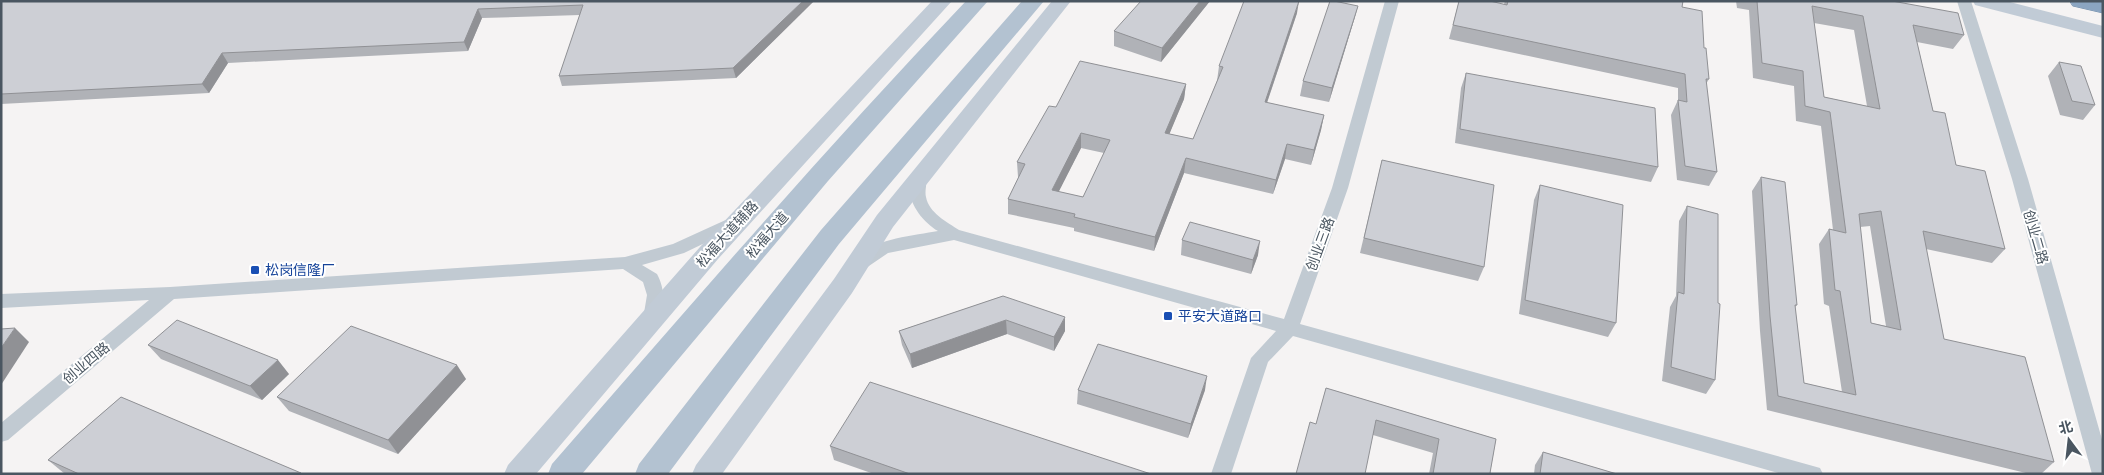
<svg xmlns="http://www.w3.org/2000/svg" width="2104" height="475" viewBox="0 0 2104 475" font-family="Cabin,'Noto Sans SC',sans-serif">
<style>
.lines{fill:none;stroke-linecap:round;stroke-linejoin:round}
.motorway-casing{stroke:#7690ad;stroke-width:1}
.minor{fill:#c1cad2;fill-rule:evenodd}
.secondary{fill:#c1cbd6;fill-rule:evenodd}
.primary{fill:#b3c2d1;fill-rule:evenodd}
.motorway{fill:#8ba5c1;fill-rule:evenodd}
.wall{fill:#b0b2b7;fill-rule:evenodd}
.shaded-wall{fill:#909195}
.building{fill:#cdcfd5;stroke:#909195;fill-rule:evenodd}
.transit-dot{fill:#1a4fb4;stroke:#fff;stroke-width:2}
.labels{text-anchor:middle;stroke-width:4;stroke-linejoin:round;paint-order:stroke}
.street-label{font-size:14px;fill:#4a5661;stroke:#fff}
.transit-label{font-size:14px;fill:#164399;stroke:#fff;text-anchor:start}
</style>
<rect width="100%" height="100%" fill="#f5f3f3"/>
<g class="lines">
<g class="motorway-casing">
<polygon id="motorway" points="2070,1 2103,1 2103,13 2073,6"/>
</g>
<g class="minor">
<path d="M1385 1H1399L1348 188 1300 324 1813 466 1820 468 1823 474H1782L1293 336 1268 362 1231 474H1211L1251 358 1276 331 954 240 888 253 866 268 860 270 854 268 852 264C865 239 912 236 938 231 920 220 901 195 914 174L919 173 924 174C929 182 924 189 926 197 929 213 947 222 959 230L1284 319 1332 188Z"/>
<polygon points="1957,1 1971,1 2028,179 2103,443 2103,474 2092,474 2012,179"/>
<path d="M730 218 736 220 738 224 736 228 684 253 642 265 657 274C665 288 666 310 658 324L652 326 646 324 643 319 647 295 643 282 623 269 174 299 8 440 1 442V423L149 300 1 308V294L170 287 625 257 673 244Z"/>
</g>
<g class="secondary">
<polygon points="932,1 952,1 718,259 536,474 504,474 508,465 700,247"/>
<polygon points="1052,1 1071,1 893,227 852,293 722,474 692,474 696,465 834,279 877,215"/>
<polygon points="1973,1 2006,1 2103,26 2103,38 1975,5"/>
</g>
<g class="primary">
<path d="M966 1H988L828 181 582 474H548L552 464C688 308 823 151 966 1Z"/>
<polygon points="1022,1 1044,1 839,244 668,474 635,474 639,464 821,230"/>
</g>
<use href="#motorway" class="motorway"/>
</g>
<g class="wall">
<polygon points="1,1 814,1 736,78 562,86 559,76 580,15 482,18 468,51 228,63 209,93 1,104"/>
<polygon points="1210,1 1161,62 1114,46 1114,31"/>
<polygon points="1459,1 1504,4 1505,1 1683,1 1682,7 1704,48 1709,79 1706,84 1717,172 1709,186 1677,180 1671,115 1678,100 1678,88 1449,39"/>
<path d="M1736 1H1892L1964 35 1953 49 1917 42 1933 111 1956 165 2005 249 1992 263 1926 249 1944 339 2054 462 2041 474H2030L1767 410 1760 331 1752 191 1761 177 1797 305 1795 307 1804 383 1842 392 1829 306 1824 304 1819 244 1829 229 1833 230 1821 126 1796 121 1794 86 1753 78 1749 10 1737 8ZM1814 23 1854 30 1867 106 1824 97ZM1870 226 1886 326 1871 323 1860 227Z"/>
<polygon points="1358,6 1354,20 1329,102 1300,96 1303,81"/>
<path d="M1297 13 1267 103 1324 115 1321 130 1311 165 1285 159 1273 194 1184 173 1154 251 1074 231V228L1008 214V199L1019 177H1018L1017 162 1056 107 1186 84 1184 99 1169 134 1193 139 1217 81 1219 66ZM1081 148 1104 153 1083 197 1058 192Z"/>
<polygon points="2059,62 2095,105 2083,120 2060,115 2048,76"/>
<polygon points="1466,73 1658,167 1651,182 1455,143 1461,88"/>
<polygon points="1382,160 1484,267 1478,281 1360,253"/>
<polygon points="1540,185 1616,323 1608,337 1519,314 1534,200"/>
<polygon points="1687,206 1715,380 1706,394 1662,381 1670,307 1676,296 1679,221"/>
<polygon points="1182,240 1258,255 1251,274 1181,255"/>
<polygon points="1003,296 1065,331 1054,351 1007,334 912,368 902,345 899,331"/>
<polygon points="148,345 289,374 262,400 161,359"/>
<polygon points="466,379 398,454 289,411 277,397"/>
<polygon points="1326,388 1496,439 1490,473 1493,474 1429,474 1433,453 1373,435 1316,424"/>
<polygon points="1078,390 1205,390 1188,438 1077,404"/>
<polygon points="121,397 302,474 65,474 48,460"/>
<polygon points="830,446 1151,474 874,474 834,460"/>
<polygon points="1543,452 1617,474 1534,474 1535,465"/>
</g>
<g class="shaded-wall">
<polygon points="803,1 814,1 736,78 733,68"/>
<polygon points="1200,1 1210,1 1161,62 1162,48"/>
<polygon points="1299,1 1297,13 1262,117 1265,102"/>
<polygon points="1358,6 1354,20 1329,102 1332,88"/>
<polygon points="478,9 482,18 468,51 464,42"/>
<polygon points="222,53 228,63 209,93 202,84"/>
<polygon points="1186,84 1184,99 1164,147 1165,133"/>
<polygon points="1324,115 1321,130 1311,165 1314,150"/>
<polygon points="1081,133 1081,148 1052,205 1052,190"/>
<polygon points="1287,144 1285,159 1273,194 1276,180"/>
<polygon points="1186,158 1184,173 1154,251 1155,237"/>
<polygon points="1260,241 1258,255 1251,274 1253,260"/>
<polygon points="1065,317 1065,331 1054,351 1054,337"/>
<polygon points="1006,320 1007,334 912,368 910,354"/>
<polygon points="15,328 29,342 1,385 1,348"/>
<polygon points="278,360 289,374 262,400 250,386"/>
<polygon points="457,365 466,379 398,454 388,440"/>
<polygon points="1207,376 1205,390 1188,438 1191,424"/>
</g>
<g class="building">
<polygon points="1,1 803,1 733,68 559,76 583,5 478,9 464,42 222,53 202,84 1,94"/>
<polygon points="1141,1 1200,1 1162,48 1114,31"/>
<path d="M1244 1H1299L1265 102 1324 115 1314 150 1287 144 1276 180 1186 158 1155 237 1074 217 1075 214 1008 199 1025 164 1017 162 1049 106 1056 107 1080 61 1186 84 1165 133 1193 139 1223 67 1219 66ZM1081 133 1110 140 1083 197 1052 190Z"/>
<polygon points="1330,1 1334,1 1358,6 1332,88 1303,81"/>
<polygon points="1459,1 1490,1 1507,5 1508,1 1683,1 1682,7 1702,11 1704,48 1706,48 1709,79 1706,79 1717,172 1685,166 1678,100 1687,102 1685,74 1453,25"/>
<path d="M1757 1H1892L1958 13 1964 35 1913 25 1933 111 1945 113 1956 165 1985 171 2005 249 1923 231 1944 339 2025 357 2054 462 1778 396 1770 316 1761 177 1785 182 1797 305H1795L1804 383 1856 395 1840 291 1835 290 1829 229 1846 233 1830 112 1805 106 1803 71 1762 63ZM1812 6 1863 16 1880 109 1824 97ZM1881 211 1901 330 1871 323 1859 214Z"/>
<polygon points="2059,62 2081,66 2095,105 2072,101"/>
<polygon points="1466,73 1655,108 1658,167 1460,129"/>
<polygon points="1382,160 1494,185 1484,267 1364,238"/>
<polygon points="1540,185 1623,205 1616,323 1525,300"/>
<polygon points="1687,206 1718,214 1718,303 1720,304 1715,380 1671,367 1678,292 1684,294"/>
<polygon points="1190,222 1260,241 1253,260 1182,240"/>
<polygon points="1003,296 1065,317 1054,337 1006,320 910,354 899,331"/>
<polygon points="177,320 278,360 250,386 148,345"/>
<polygon points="351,326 457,365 388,440 277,397"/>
<polygon points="15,328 1,348 1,329"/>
<polygon points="1098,344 1207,376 1191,424 1078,390"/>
<polygon points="870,382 1151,474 910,474 830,446"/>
<polygon points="1326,388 1496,439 1490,473 1493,474 1433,474 1439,439 1376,420 1365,474 1296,474 1310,422 1316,424"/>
<polygon points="121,397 301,473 79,474 48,460"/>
<polygon points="1543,452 1617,474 1540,474"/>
</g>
<g class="transit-dot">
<rect x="250" y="265" width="10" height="10" rx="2.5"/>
<rect x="1163" y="311" width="10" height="10" rx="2.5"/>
</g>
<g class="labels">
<g class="street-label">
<text transform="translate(727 234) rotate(-48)" y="5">松福大道辅路</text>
<text transform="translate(767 235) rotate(-49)" y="5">松福大道</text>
<text transform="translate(2036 237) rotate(74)" y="5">创业二路</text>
<text transform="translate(1320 244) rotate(-70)" y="5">创业三路</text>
<text transform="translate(86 363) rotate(-40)" y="5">创业四路</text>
</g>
<g class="transit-label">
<text x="265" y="275">松岗信隆厂</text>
<text x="1178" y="321">平安大道路口</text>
</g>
</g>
<rect width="2104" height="475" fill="none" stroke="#4a5661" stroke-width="5"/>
<g transform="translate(2069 440) rotate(345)" stroke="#ffffff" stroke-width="4" paint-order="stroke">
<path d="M0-4L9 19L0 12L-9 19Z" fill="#4a5661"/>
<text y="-8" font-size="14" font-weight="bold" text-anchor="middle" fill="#4a5661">北</text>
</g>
</svg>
